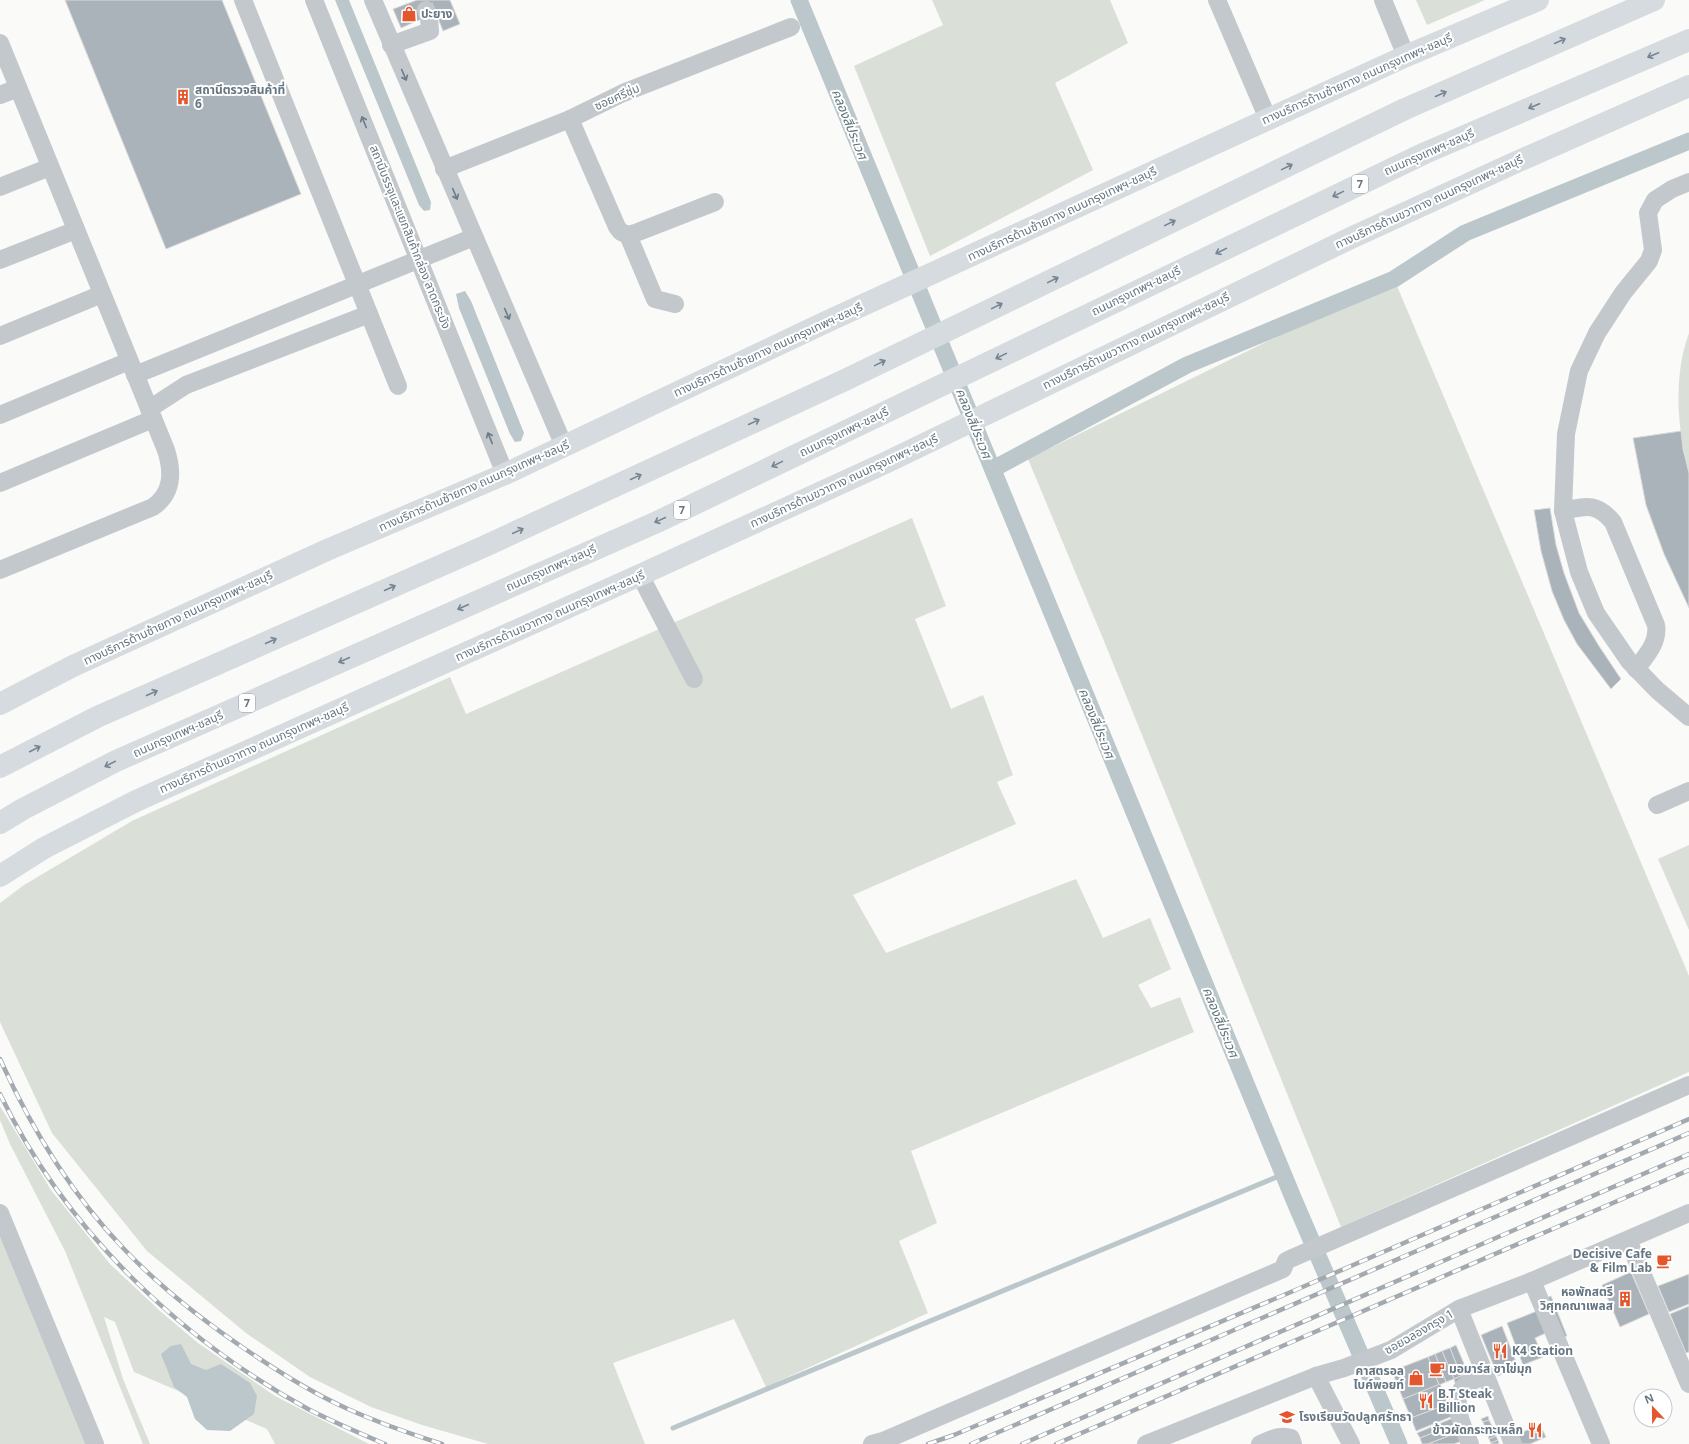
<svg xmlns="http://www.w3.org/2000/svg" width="1689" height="1444" viewBox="0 0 1689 1444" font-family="'Noto Sans','Noto Sans Thai',sans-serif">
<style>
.green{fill:#dadfd7}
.water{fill:#bbc7cb}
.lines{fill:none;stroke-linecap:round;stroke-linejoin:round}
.stream{stroke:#bbc7cb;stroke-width:5}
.canal{stroke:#bbc7cb;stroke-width:17}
.building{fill:#aab3b9;stroke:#dcdcda}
.minor{stroke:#c3c8cc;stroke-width:18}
.major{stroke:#d6dbdf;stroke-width:22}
.highway{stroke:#d6dbdf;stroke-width:22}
.rail-casing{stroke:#a2aab0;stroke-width:4.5}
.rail{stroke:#fff;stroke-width:3;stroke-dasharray:9;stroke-linecap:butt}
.oneway{stroke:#768591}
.oneway2{stroke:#6a7a87}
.labels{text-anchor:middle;stroke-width:4;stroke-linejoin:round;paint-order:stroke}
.shield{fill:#fff;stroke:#939fa8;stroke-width:1}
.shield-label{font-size:11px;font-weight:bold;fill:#657683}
.poi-label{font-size:12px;font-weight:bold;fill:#657683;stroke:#fff;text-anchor:start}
.street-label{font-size:12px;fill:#657683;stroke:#fff}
.water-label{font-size:13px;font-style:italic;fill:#60757c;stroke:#fff}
</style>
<rect width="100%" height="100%" fill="#fafaf8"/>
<g class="green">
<polygon points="932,0 1110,0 1128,43 1055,83 1093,170 930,256 854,66 943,25"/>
<polygon points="1416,0 1485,0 1427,25"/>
<polygon points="1394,279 1689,976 1689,1072 1341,1227 1104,641 1028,459"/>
<path d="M1689 333V473C1677 428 1673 377 1689 333Z"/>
<polygon points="912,518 946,606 915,619 951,709 983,695 1013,775 997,782 1016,824 853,895 886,953 1076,879 1103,938 1150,918 1171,969 1138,985 1151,1008 1180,997 1194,1032 911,1151 937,1223 899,1241 928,1313 766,1387 734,1319 613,1363 645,1444 488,1444 422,1425 371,1407 310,1377 246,1333 147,1251 52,1133 0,1022 0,903 24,885 132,821 450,677 466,714"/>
<polygon points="1689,845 1689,930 1658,859"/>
<polygon points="0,1106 51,1190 110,1264 160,1311 198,1343 275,1396 369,1444 275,1444 267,1429 134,1372 115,1322 104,1317 123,1379 150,1444 143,1444 65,1251 10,1144 0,1120"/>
<polygon points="0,1228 89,1444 0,1444"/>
</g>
<g class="water">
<polygon points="335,0 349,0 431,202 430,210 424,211 419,205"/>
<polygon points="465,291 471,301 524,433 521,441 515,442 510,434 459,308 456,294"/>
<polygon points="181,1344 191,1364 206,1370 221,1364 250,1383 257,1396 254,1414 230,1431 207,1430 195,1419 187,1397 174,1387 161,1354 171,1346"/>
</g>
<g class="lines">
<polyline class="stream" points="673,1428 1284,1174"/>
<g class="canal">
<polyline points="799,0 1294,1200 1399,1444"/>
<polyline points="993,469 1187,365 1394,279 1465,233 1689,141"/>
</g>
</g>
<g class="building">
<polygon points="65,0 222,0 301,194 166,249"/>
<polygon points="417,0 450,0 460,24 443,31 432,3 424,18 401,28 393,9"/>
<polygon points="1681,431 1683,449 1689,473 1689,608 1664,554 1646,505 1633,438"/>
<polygon points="1550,508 1556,545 1564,573 1579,613 1599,646 1621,679 1611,689 1577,644 1564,620 1552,591 1541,551 1534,510"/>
<polygon points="1631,1272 1649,1314 1620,1327 1602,1285"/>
<polygon points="1689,1274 1689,1304 1669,1312 1658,1286"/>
<polygon points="1551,1296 1567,1336 1558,1339 1542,1300"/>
<polygon points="1689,1306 1689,1352 1686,1353 1670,1314"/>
<polygon points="1537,1311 1546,1333 1535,1338 1543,1357 1523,1365 1507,1323"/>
<polygon points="1502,1326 1518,1367 1498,1376 1481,1335"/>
<polygon points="1456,1345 1468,1373 1461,1376 1450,1348"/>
<polygon points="1450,1348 1461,1376 1454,1379 1442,1351"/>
<polygon points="1442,1351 1454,1379 1446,1382 1435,1354"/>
<polygon points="1435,1354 1446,1382 1439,1385 1428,1357"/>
<polygon points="1428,1357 1439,1385 1403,1399 1392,1371"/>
<polygon points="1468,1373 1469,1377 1455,1383 1454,1379"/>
<polygon points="1440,1384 1448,1404 1411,1418 1403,1399"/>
<polygon points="1448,1404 1453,1416 1416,1431 1411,1418"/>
<polygon points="1488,1416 1489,1420 1483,1422 1481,1419"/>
<polygon points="1453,1418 1456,1424 1420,1438 1417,1433"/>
<polygon points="1489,1420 1495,1432 1488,1435 1483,1422"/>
<polygon points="1456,1424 1459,1432 1428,1444 1422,1444 1420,1438"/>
<polygon points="1540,1425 1546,1437 1530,1444 1519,1444 1515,1435"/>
<polygon points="1459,1432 1462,1441 1454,1444 1428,1444"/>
<polygon points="1495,1432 1496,1436 1489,1439 1488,1435"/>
<polygon points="1496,1436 1498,1440 1491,1443 1489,1439"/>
<polygon points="1498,1440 1499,1444 1491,1444 1491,1443"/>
</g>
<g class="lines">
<g class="minor">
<polyline points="243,0 398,386"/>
<polyline points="314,0 505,474"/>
<polyline points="373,0 564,446"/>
<polyline points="1217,0 1268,119"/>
<polyline points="1383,0 1406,56"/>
<path d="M0 43 166 450C173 472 173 493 153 507L0 570"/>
<polyline points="391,45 430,31 429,18 426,10"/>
<polyline points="0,95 18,88"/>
<polyline points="570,119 617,227 621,232 628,235 638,232 715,202"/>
<polyline points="444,169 570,119 623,93 791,27"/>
<polyline points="1689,182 1672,189 1655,200 1648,213 1653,250 1649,261 1623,293 1597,333 1579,371 1566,434 1563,511 1579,572 1596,613 1629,661 1657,690 1689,717"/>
<polyline points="0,187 50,167"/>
<polyline points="628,235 655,299 675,304"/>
<polyline points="0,260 76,230"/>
<polyline points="0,336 102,294"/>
<polyline points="135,375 474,237"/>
<polyline points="149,409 186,385 369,314"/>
<polyline points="0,415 129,361"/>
<polyline points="0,483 153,419"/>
<path d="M1563 511C1586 506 1596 502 1613 522L1656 625C1659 642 1646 656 1636 669"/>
<polyline points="640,575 694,679"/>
<polyline points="1657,805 1689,791"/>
<polyline points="0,1213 95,1444"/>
<polyline points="1628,1240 1689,1384"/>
<polyline points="1532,1281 1601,1444"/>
<polyline points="1459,1309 1513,1444"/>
<polyline points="1316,1376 1351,1444"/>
<polyline points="872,1444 883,1441 1283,1269 1286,1261 1290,1259 1689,1085"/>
<polyline points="1146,1444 1316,1376 1344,1368 1391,1350 1459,1309 1532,1281 1689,1213"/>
<path d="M1260 1444C1270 1440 1280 1434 1291 1438L1293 1444"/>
<path d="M1470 1444C1463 1426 1447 1398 1468 1383 1473 1380 1480 1378 1486 1375"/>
</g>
<g class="major">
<polyline points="0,704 73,666 327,550 505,474 826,322 1406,56 1538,0"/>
<polyline points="0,876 44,848 136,801 640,575 885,463 1353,237 1512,164 1689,86"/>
</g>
<g class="highway">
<polyline points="0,767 97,717 483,547 845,380 1405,109 1654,0"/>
<polyline points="0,823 23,809 116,761 657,522 1425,153 1689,40"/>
</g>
<g class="rail-casing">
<g id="rail">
<path d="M0 1059C31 1128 72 1195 124 1249 162 1289 206 1323 251 1353 282 1374 314 1394 348 1409 379 1423 411 1434 442 1444"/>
<path d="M0 1094C65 1229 178 1338 308 1409 333 1422 359 1433 385 1444"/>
<polyline points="928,1444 954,1435 1298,1289 1689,1119"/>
<polyline points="971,1444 1689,1133"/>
<polyline points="1022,1444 1689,1154"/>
<polyline points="1056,1444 1689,1170"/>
</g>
</g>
<use href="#rail" class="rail"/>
</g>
<defs><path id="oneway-shaft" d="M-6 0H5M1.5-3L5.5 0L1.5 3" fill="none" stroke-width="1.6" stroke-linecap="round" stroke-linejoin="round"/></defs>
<g class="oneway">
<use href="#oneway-shaft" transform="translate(1560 41) rotate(-24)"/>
<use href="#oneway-shaft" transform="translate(1653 55) rotate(157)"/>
<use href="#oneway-shaft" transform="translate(1441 94) rotate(-24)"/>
<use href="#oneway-shaft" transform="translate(1534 106) rotate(157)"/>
<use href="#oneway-shaft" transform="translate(1287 167) rotate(-26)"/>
<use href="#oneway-shaft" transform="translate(1338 194) rotate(154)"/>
<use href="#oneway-shaft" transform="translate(1170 223) rotate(-26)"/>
<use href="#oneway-shaft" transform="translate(1221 251) rotate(154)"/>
<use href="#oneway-shaft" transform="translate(1053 280) rotate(-26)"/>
<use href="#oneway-shaft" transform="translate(997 306) rotate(-26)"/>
<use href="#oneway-shaft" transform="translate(1001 356) rotate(154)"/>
<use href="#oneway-shaft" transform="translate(880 363) rotate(-26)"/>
<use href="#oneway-shaft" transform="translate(754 422) rotate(-25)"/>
<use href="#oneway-shaft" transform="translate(777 464) rotate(154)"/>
<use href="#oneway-shaft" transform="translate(636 477) rotate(-25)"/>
<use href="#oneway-shaft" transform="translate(660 520) rotate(155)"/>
<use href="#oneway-shaft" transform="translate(518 531) rotate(-25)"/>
<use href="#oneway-shaft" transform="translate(390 588) rotate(-24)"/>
<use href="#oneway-shaft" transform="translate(463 607) rotate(156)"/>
<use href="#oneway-shaft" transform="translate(271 641) rotate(-24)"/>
<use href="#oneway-shaft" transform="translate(344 660) rotate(156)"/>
<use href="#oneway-shaft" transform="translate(152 693) rotate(-24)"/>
<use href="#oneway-shaft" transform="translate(35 749) rotate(-27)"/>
<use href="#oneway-shaft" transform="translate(110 764) rotate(153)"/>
</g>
<g class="oneway2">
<use href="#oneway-shaft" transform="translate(404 75) rotate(67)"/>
<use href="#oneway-shaft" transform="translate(364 122) rotate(-112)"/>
<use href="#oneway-shaft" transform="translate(455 194) rotate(67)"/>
<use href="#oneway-shaft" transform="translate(507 314) rotate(67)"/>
<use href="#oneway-shaft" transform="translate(490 438) rotate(-112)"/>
</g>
<defs>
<g id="shop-bare" transform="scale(1.2)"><path d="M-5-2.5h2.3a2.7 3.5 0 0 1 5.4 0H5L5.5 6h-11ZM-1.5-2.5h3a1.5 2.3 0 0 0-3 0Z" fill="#e4572e" stroke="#fff" stroke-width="2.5" paint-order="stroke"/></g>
<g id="building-bare" transform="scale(1.2)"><path d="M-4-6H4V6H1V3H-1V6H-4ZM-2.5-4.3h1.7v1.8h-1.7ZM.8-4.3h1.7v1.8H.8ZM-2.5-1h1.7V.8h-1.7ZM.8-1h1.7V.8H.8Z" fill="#e4572e" stroke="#fff" stroke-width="2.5" paint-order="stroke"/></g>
<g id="cafe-bare" transform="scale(1.2)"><path d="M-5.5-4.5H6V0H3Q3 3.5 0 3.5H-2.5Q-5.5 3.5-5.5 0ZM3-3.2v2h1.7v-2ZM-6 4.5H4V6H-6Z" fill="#e4572e" stroke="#fff" stroke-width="2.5" paint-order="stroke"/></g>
<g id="restaurant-bare" transform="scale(1.2)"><path d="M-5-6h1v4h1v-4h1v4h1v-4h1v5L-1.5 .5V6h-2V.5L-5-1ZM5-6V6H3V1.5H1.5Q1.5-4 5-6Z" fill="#e4572e" stroke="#fff" stroke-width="2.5" paint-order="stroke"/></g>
<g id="school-bare" transform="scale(1.2)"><path d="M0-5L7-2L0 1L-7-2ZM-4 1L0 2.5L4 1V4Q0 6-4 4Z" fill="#e4572e" stroke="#fff" stroke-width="2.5" paint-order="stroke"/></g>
</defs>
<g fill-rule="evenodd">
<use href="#shop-bare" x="409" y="14"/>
<use href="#building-bare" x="183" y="97"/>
<use href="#cafe-bare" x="1664" y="1261"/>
<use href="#building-bare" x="1625" y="1299"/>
<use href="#restaurant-bare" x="1500" y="1351"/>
<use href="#cafe-bare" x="1437" y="1369"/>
<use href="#shop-bare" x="1416" y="1378"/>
<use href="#restaurant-bare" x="1426" y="1401"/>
<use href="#school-bare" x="1287" y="1417"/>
<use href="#restaurant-bare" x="1535" y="1430"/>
</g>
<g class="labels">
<g class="shield">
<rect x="1352" y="175" width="16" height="18" rx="3"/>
<rect x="674" y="501" width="16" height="18" rx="3"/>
<rect x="239" y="694" width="16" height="18" rx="3"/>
</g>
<g class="shield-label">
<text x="1360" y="188">7</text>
<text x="682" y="514">7</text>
<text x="247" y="707">7</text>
</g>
<g class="poi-label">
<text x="421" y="18">ปะยาง</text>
<text x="195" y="94">สถานีตรวจสินค้าที่<tspan x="195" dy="14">6</tspan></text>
<text x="1652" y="1258" text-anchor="end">Decisive Cafe<tspan x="1652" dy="14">&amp; Film Lab</tspan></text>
<text x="1613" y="1296" text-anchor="end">หอพักสตรี<tspan x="1613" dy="14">วิศุทคณาเพลส</tspan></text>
<text x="1512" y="1355">K4 Station</text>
<text x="1449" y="1373">มอมาร์ส ชาไข่มุก</text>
<text x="1404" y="1375" text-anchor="end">คาสตรอล<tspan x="1404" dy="14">ไบค์พอยท์</tspan></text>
<text x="1438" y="1398">B.T Steak<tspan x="1438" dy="14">Billion</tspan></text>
<text x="1299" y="1421">โรงเรียนวัดปลูกศรัทธา</text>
<text x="1523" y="1434" text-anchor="end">ข้าวผัดกระทะเหล็ก</text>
</g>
<g class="street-label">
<text transform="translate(1357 79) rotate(-24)" y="4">ทางบริการด้านซ้ายทาง ถนนกรุงเทพฯ-ชลบุรี</text>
<text transform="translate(617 97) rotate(-24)" y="4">ซอยศรีชุ่ม</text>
<text transform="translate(1429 152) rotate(-24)" y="4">ถนนกรุงเทพฯ-ชลบุรี</text>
<text transform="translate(1429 202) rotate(-25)" y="4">ทางบริการด้านขวาทาง ถนนกรุงเทพฯ-ชลบุรี</text>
<text transform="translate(1062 214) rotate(-25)" y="4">ทางบริการด้านซ้ายทาง ถนนกรุงเทพฯ-ชลบุรี</text>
<text transform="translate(410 237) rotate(68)" y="4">สถานีบรรจุและแยกสินค้ากล่อง ลาดกระบัง</text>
<text transform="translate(1136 291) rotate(-26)" y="4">ถนนกรุงเทพฯ-ชลบุรี</text>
<text transform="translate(1136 341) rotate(-26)" y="4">ทางบริการด้านขวาทาง ถนนกรุงเทพฯ-ชลบุรี</text>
<text transform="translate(768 350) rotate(-25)" y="4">ทางบริการด้านซ้ายทาง ถนนกรุงเทพฯ-ชลบุรี</text>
<text transform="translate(844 432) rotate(-26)" y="4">ถนนกรุงเทพฯ-ชลบุรี</text>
<text transform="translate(844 481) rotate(-25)" y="4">ทางบริการด้านขวาทาง ถนนกรุงเทพฯ-ชลบุรี</text>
<text transform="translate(474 486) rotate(-24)" y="4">ทางบริการด้านซ้ายทาง ถนนกรุงเทพฯ-ชลบุรี</text>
<text transform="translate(551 568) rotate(-24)" y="4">ถนนกรุงเทพฯ-ชลบุรี</text>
<text transform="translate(550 616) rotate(-24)" y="4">ทางบริการด้านขวาทาง ถนนกรุงเทพฯ-ชลบุรี</text>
<text transform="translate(178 618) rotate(-25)" y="4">ทางบริการด้านซ้ายทาง ถนนกรุงเทพฯ-ชลบุรี</text>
<text transform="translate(178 734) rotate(-24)" y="4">ถนนกรุงเทพฯ-ชลบุรี</text>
<text transform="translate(254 748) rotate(-24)" y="4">ทางบริการด้านขวาทาง ถนนกรุงเทพฯ-ชลบุรี</text>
<text transform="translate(1419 1332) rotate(-30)" y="4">ซอยฉลองกรุง 1</text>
</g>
<g class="water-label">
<text transform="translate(850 124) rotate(68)" y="5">คลองสี่ประเวศ</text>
<text transform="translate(974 423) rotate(68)" y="5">คลองสี่ประเวศ</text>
<text transform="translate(1097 723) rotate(68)" y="5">คลองสี่ประเวศ</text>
<text transform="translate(1221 1022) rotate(68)" y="5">คลองสี่ประเวศ</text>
</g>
</g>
<g transform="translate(1653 1408) rotate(338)"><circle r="19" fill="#ffffff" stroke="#c1c8cd"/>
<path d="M0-3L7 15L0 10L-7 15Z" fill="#e4572e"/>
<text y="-6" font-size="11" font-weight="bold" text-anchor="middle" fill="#657683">N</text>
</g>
</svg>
